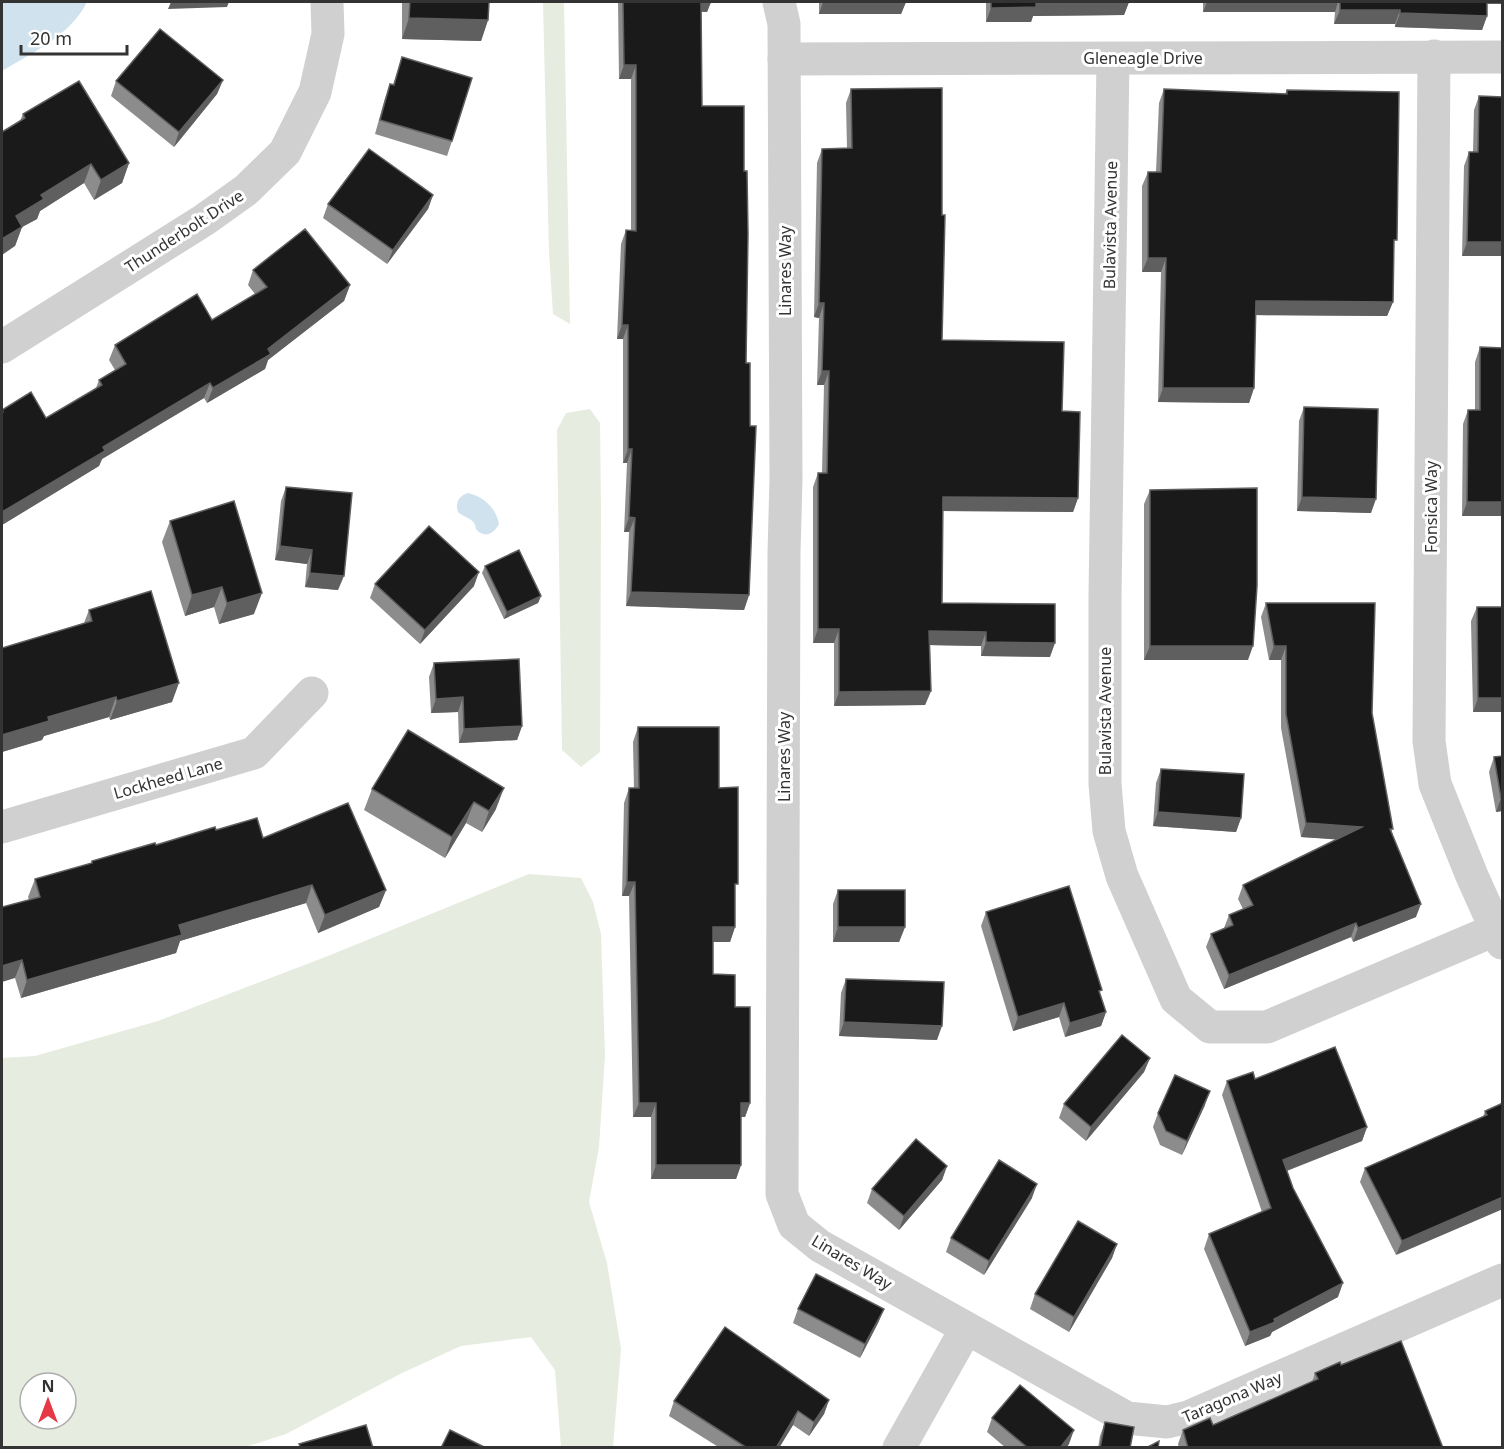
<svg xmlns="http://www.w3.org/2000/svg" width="1504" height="1449" viewBox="0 0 1504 1449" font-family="'Noto Sans',sans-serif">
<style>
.green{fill:#e6ecdf;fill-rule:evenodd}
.water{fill:#cfe2ee}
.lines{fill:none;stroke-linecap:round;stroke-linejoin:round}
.minor{stroke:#d0d0d0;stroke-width:33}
.wall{fill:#8c8c8c}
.shaded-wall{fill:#5f5f5f}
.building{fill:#1a1a1a;stroke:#5f5f5f;stroke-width:1.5}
.labels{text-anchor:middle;stroke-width:6;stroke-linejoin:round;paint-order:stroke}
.street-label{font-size:16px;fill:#333;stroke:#fff}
</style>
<rect width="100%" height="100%" fill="#fff"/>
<g class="green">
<polygon points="543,2 564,2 570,324 553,314 549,252"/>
<polygon points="590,409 600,423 601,509 600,752 581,767 562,750 557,430 566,413"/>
<path d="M529 874 581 878 593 902 601 934 605 1055 599 1147 589 1202 607 1263 621 1349 613 1447H561L555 1370 531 1337 461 1346 402 1373 286 1434 245 1447H2V1058L35 1056 158 1021 328 956ZM30 1383H66V1419H30Z"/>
</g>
<g class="water">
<path d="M2 2H87C70 36 33 52 2 71Z"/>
<path d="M468 493C484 497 496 508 499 524 495 532 487 538 479 532 474 528 477 528 474 523 471 518 462 516 458 512 455 502 459 496 468 493Z"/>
</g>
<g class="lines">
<g class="minor">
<polyline points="779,2 784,24 786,479 784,553 782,1194 794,1225 820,1246 1127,1418 1167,1422 1188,1417 1502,1280"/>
<polyline points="1434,56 1429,741 1435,784 1472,876 1502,943"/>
<polyline points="784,59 1502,57"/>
<polyline points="1113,59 1105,596 1105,784 1109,831 1122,876 1176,999 1210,1027 1267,1027 1502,927"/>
<polyline points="2,347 204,220 246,190 285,152 315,92 328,34 327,2"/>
<polyline points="2,827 254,753 312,693"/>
<polyline points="899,1448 966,1329"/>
</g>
</g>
<g class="wall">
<polygon points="402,2 489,2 488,20 481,41 402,39"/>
<polygon points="618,2 711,2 707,12 701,12 702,106 744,171 749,595 744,610 626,606 629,532 624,532 627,463 623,463 623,339 617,339 621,244 626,230 631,230 631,79 619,79"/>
<polygon points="819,2 906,2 901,14 819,14"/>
<polygon points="986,2 1129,2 1124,15 1033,16 1031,22 986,22"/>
<polygon points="1203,2 1503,2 1503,4 1487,4 1487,16 1482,30 1395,27 1395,24 1334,24 1335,12 1203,12"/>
<polygon points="402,57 452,141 447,156 375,134 385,98 390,84 393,85"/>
<polygon points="223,80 217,94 174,147 111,96 116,81"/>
<polygon points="851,89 942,340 1062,411 1078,498 1073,512 943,511 942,603 1050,657 981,656 981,646 930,645 931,691 925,705 834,706 834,643 813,643 813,487 818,473 822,473 824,385 817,385 819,318 814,317 817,163 822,149 847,148 846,103"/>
<polygon points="1164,89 1285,94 1287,90 1394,249 1393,302 1387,316 1255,315 1254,388 1249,403 1158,402 1161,272 1142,272 1142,186 1148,172 1156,172 1159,103"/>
<polygon points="1479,96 1503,256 1462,256 1464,166 1469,152 1473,152 1474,110"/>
<polygon points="23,114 129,163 122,183 94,200 84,183 40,211 37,219 22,227 15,246 20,121"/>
<polygon points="433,195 428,209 387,264 323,218 328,204"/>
<polygon points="253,270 350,285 344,301 268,360 265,369 207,403 204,398 102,459 99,466 2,525 2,410 46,418 96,388 99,380 115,370 109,360 115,345 212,320 255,294 248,285"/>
<polygon points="1480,347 1503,348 1503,516 1462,516 1463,424 1468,410 1475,410 1475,362"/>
<polygon points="1304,407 1371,513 1297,511 1299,421"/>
<polygon points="286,487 338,590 305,587 307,564 275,560 281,501"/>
<polygon points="1150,490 1248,660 1144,660 1144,504"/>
<polygon points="170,521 254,614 219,624 214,607 185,616 162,542"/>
<polygon points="485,566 541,596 538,603 504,619 482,573"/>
<polygon points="375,584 474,586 420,644 370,598"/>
<polygon points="1266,603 1372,713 1392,832 1416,917 1353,942 1351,937 1224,989 1206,947 1211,934 1224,928 1229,915 1243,909 1238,899 1243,885 1337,839 1301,837 1281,728 1281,660 1269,660 1261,617"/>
<polygon points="1477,607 1503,607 1503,712 1473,712 1471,621"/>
<polygon points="89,610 172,702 110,720 109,717 44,736 42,740 2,752 2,648 84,623"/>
<polygon points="434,663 522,726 517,740 459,743 458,712 431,713 429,677"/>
<polygon points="638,727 719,788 735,891 735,927 730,942 713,942 713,974 735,1007 750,1103 745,1117 741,1117 741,1165 736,1179 651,1179 651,1117 633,1117 629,896 622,896 624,803 629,788 634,788 633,742"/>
<polygon points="408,730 496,809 482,832 466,823 445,858 364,810 372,789"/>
<polygon points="1503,756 1503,812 1502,811 1496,812 1489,772 1494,757"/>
<polygon points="1161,769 1241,818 1236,832 1153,826 1156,783"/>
<polygon points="216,830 263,838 386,890 379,907 318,933 306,903 180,941 176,953 21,998 15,978 29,900 28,897 35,879 91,864 92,861"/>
<polygon points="838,890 905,927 899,942 833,942 833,904"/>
<polygon points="986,912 1106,1012 1101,1026 1065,1037 1059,1017 1013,1031 981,926"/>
<polygon points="846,979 937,1040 839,1036 841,993"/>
<polygon points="1150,1058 1144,1072 1086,1141 1059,1118 1064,1104"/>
<polygon points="1255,1079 1367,1127 1362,1141 1287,1171 1293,1188 1338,1297 1272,1332 1270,1336 1245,1346 1204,1249 1209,1234 1262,1212 1222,1095 1227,1081"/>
<polygon points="1503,1103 1396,1255 1360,1182 1365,1168 1483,1117 1485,1111"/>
<polygon points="1205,1105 1182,1155 1160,1145 1153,1127 1158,1113"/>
<polygon points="947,1166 942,1180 899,1230 867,1203 872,1189"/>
<polygon points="1032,1198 984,1275 946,1252 951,1238"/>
<polygon points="1117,1244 1112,1258 1069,1332 1030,1309 1035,1294"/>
<polygon points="798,1309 884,1309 878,1323 860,1358 793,1323"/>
<polygon points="1341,1365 1443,1448 1179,1448 1178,1444 1183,1430 1213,1425 1312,1382 1315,1373"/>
<polygon points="829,1400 824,1414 809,1436 793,1425 779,1448 720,1448 669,1416 674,1401"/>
<polygon points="992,1418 1069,1444 1066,1448 1006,1448 987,1432"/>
<polygon points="1105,1422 1130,1448 1098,1448 1100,1436"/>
</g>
<g class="shaded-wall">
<polygon points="171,2 229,2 227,7 168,9"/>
<polygon points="699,2 711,2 707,12 695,11"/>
<polygon points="823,2 906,2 901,14 819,14"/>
<polygon points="1036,2 1129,2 1124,15 1033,16 1031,22 986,22 991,8"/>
<polygon points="1207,2 1338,2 1335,12 1203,12"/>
<polygon points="1484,2 1503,2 1503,4 1483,4"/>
<polygon points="1340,10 1400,10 1395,24 1334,24"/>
<polygon points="1400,13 1487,16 1482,30 1395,27"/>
<polygon points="409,18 488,20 481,41 402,39"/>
<polygon points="624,65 636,65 631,79 619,79"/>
<polygon points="223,80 217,94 174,147 179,132"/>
<polygon points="129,163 122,183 94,200 101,180"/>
<polygon points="91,164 84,183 40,211 37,219 22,227 15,246 2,255 2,239 16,216 41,195"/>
<polygon points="433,195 428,209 387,264 393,250"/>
<polygon points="1467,242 1503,242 1503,256 1462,256"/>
<polygon points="1148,258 1166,258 1161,272 1142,272"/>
<polygon points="350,285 344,301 268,360 265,369 207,403 213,388 268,349"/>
<polygon points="1256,301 1393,302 1387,316 1251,315"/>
<polygon points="819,303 824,303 819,318 814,317"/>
<polygon points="622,325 628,325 623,339 617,339"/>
<polygon points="822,371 829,371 824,385 817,385"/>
<polygon points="210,383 204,398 102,459 99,466 2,525 2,512 103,447"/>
<polygon points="1163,388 1254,388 1249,403 1158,402"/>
<polygon points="628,449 632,449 627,463 623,463"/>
<polygon points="943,497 1078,498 1073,512 938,511"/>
<polygon points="1302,497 1376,499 1371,513 1297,511"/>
<polygon points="1467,502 1503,502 1503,516 1462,516"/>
<polygon points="629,517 635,518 629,532 624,532"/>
<polygon points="280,546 312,550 307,564 275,560"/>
<polygon points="479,572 474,586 420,644 425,630"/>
<polygon points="310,573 344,576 338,590 305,587"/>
<polygon points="222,587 214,607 185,616 192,595"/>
<polygon points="631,592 749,595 744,610 626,606"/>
<polygon points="262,593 254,614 219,624 227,603"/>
<polygon points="541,596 538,603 504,619 507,612"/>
<polygon points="818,629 839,629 834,643 813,643"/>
<polygon points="929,631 986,632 981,646 924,645"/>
<polygon points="986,642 1055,643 1050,657 981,656"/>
<polygon points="1150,646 1253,646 1248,660 1144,660"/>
<polygon points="1274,646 1286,646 1281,660 1269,660"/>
<polygon points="179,683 172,702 110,720 117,701"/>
<polygon points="931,691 925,705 834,706 839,692"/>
<polygon points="116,697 109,717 44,736 42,740 2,752 2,735 48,717"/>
<polygon points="463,697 458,712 431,713 436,699"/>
<polygon points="1478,698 1503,698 1503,712 1473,712"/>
<polygon points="522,726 517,740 459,743 464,729"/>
<polygon points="504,788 496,809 482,832 489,811"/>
<polygon points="1501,798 1503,798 1502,811 1496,812"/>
<polygon points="474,802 466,823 445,858 452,837"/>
<polygon points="1158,812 1241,818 1236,832 1153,826"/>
<polygon points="1306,823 1362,827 1357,841 1301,837"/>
<polygon points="627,882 635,882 629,896 622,896"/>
<polygon points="312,885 306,903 180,941 176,953 21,998 27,980 179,925"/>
<polygon points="386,890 379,907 318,933 325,915"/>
<polygon points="1421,904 1416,917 1353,942 1358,928"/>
<polygon points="1356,923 1351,937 1224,989 1229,975"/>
<polygon points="713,927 735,927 730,942 708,942"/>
<polygon points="838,927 905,927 899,942 833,942"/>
<polygon points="22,960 15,978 2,982 2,966"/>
<polygon points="1064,1003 1059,1017 1013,1031 1018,1017"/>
<polygon points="1106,1012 1101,1026 1065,1037 1070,1023"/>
<polygon points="844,1022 942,1026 937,1040 839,1036"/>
<polygon points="1150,1058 1144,1072 1086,1141 1091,1127"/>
<polygon points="1210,1091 1205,1105 1182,1155 1187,1141"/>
<polygon points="639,1103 656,1103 651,1117 633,1117"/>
<polygon points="741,1103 750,1103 745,1117 736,1117"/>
<polygon points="1367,1127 1362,1141 1278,1174 1283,1160"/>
<polygon points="656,1165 741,1165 736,1179 651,1179"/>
<polygon points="947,1166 942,1180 899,1230 904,1216"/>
<polygon points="1037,1184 1032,1198 984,1275 989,1261"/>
<polygon points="1503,1197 1503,1209 1396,1255 1402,1241"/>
<polygon points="1117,1244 1112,1258 1069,1332 1074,1317"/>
<polygon points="1343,1283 1338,1297 1272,1332 1270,1336 1245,1346 1250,1332"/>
<polygon points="884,1309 878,1323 860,1358 865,1344"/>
<polygon points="829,1400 824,1414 809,1436 814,1422"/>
<polygon points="798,1411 793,1425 779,1448 776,1448"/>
<polygon points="1074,1430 1069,1444 1066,1448 1060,1448"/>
</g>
<g class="building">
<polygon points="410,2 489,2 488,20 409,18"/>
<polygon points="623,2 701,2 702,106 744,106 744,171 747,171 748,234 746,363 750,363 750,426 756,426 749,595 631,592 635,518 629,517 632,449 628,449 628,325 622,325 626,230 636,231 636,65 624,65"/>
<polygon points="991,2 1084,2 1036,2 1036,7 991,8"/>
<polygon points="1340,2 1487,2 1487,16 1400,13 1400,10 1340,10"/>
<polygon points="160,29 223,80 179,132 116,81"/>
<polygon points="402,57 472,78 452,141 380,120 390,84 394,85"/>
<polygon points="79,81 129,163 101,180 91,164 41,195 44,199 16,216 22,227 2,239 2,132 25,118 23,114"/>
<polygon points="942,88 942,215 945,215 942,340 1064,342 1062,411 1080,412 1078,498 943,497 942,603 1055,604 1055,643 986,642 986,632 929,631 931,691 839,692 839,629 818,629 818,473 827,473 829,371 822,371 824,303 819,303 822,149 852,148 851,89"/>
<polygon points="1164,89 1287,94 1287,90 1399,92 1397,240 1394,240 1393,302 1256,301 1254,388 1163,388 1166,258 1148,258 1148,172 1161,172"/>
<polygon points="1479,96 1503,97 1503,242 1467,242 1469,152 1478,152"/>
<polygon points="369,149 433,195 393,250 328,204"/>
<polygon points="305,229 350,285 268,349 271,354 213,388 210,383 103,447 105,451 2,512 2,413 3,412 2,410 31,392 46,418 102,385 99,380 126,364 115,345 197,294 212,320 267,287 253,270"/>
<polygon points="1480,347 1503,348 1503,502 1467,502 1468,410 1480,410"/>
<polygon points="1304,407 1378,409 1376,499 1302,497"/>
<polygon points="286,487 352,493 344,576 310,573 312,550 280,546"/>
<polygon points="1257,488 1257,586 1253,646 1150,646 1150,490"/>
<polygon points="234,501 262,593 227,603 222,587 192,595 170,521"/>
<polygon points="429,526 479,572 425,630 375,584"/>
<polygon points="519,550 541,596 507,612 485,566"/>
<polygon points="151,591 179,683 117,701 116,697 48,717 49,721 2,735 2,648 92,621 89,610"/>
<polygon points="1266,603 1375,603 1372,713 1393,829 1390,829 1421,904 1358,928 1356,923 1229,975 1211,934 1233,925 1229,915 1253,905 1243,885 1362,827 1306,823 1286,714 1286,646 1274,646"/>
<polygon points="1477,607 1503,607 1503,698 1478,698"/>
<polygon points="519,659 522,726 464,729 463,697 436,699 434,663"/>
<polygon points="638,727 719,727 719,788 738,787 738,884 735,884 735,927 713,927 713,974 735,975 735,1007 750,1007 750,1103 741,1103 741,1165 656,1165 656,1103 639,1103 635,882 627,882 629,788 639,788"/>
<polygon points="408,730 504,788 489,811 474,802 452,837 372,789"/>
<polygon points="1503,756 1503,798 1501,798 1494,757"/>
<polygon points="1161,769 1244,774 1241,818 1158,812"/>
<polygon points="348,803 386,890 325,915 312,885 179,925 182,935 27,980 22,960 2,966 2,907 40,897 35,879 92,863 92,861 155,843 156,845 215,827 216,830 257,818 263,838"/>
<polygon points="1069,886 1102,990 1099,991 1106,1012 1070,1023 1064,1003 1018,1017 986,912"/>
<rect x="838" y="890" width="67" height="37"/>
<polygon points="846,979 944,982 942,1026 844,1022"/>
<polygon points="1122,1035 1150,1058 1091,1127 1064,1104"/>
<polygon points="1335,1047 1367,1127 1283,1160 1293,1188 1343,1283 1274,1319 1275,1322 1250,1332 1209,1234 1271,1208 1227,1081 1253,1072 1255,1079"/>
<polygon points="1175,1075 1210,1091 1187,1141 1166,1131 1158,1113"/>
<polygon points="1503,1103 1503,1197 1402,1241 1365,1168 1487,1115 1485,1111"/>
<polygon points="916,1139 947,1166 904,1216 872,1189"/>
<polygon points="999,1160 1037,1184 989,1261 951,1238"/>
<polygon points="1078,1221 1117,1244 1074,1317 1035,1294"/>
<polygon points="816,1274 884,1309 865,1344 798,1309"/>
<polygon points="725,1327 829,1400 814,1422 798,1411 776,1448 747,1448 674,1401"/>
<polygon points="1401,1341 1443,1448 1188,1448 1183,1430 1210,1418 1213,1425 1318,1379 1315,1373 1340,1362 1341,1365"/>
<polygon points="1020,1385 1074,1430 1060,1448 1028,1448 992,1418"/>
<polygon points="1105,1422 1134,1427 1130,1448 1100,1448"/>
<polygon points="366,1425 373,1448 301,1448 299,1444"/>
<polygon points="450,1430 486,1448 441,1448"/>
<polygon points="1159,1441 1158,1448 1146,1448"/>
</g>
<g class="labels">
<g class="street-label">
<text x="1143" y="64">Gleneagle Drive</text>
<text transform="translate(1110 225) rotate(-89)" y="6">Bulavista Avenue</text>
<text transform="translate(184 231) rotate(-33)" y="6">Thunderbolt Drive</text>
<text transform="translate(785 271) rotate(-90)" y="6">Linares Way</text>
<text transform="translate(1431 507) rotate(-90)" y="6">Fonsica Way</text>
<text transform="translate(1105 711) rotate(-90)" y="6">Bulavista Avenue</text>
<text transform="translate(784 757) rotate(-90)" y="6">Linares Way</text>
<text transform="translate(168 778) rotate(-16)" y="6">Lockheed Lane</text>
<text transform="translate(852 1262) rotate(31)" y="6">Linares Way</text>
<text transform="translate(1232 1397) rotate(-23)" y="6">Taragona Way</text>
</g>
</g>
<rect width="1504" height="1449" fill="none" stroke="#333333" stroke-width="6"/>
<g transform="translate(48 1401)"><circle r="28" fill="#ffffff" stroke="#adadad" stroke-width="1.5"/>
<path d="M0-4.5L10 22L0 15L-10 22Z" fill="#e63946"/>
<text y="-9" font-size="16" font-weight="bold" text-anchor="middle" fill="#333333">N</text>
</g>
<path d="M21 45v9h106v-9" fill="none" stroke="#333333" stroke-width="3"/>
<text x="30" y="45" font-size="18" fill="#333333" stroke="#ffffff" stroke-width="4.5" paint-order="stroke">20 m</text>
</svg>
